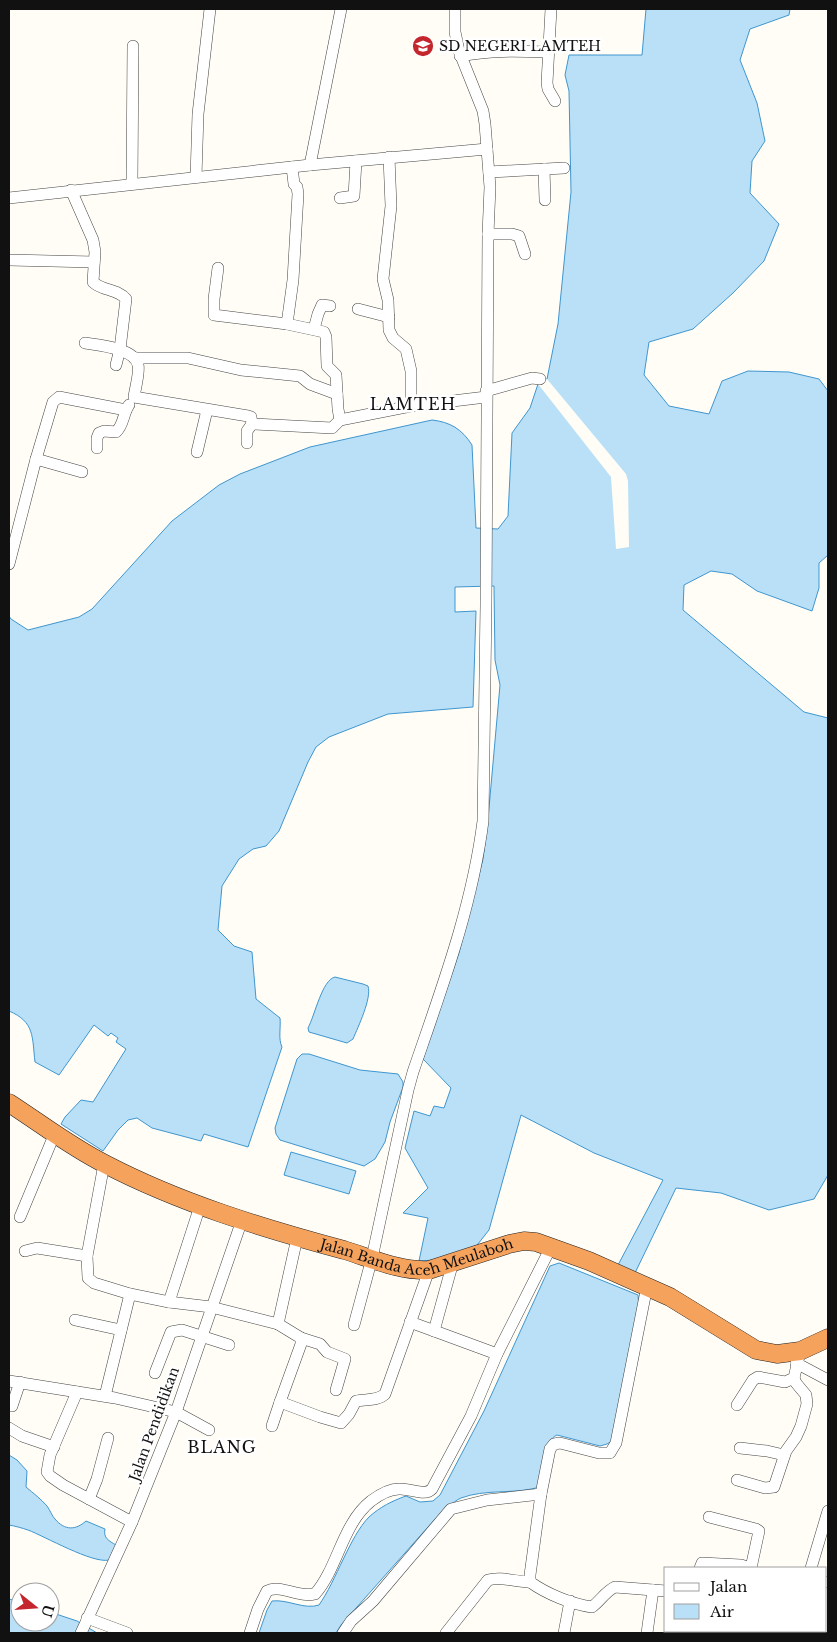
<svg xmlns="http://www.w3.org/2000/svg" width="837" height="1642" viewBox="0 0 837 1642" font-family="'Libre Baskerville',serif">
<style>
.water{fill:#b9e0f7;stroke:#3f96cf}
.pier{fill:#fffdf5}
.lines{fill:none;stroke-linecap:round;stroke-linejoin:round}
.minor-casing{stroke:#444;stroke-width:12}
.highway-casing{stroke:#222;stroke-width:19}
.minor{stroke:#fff;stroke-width:11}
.highway{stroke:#f5a25d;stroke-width:18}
.labels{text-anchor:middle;stroke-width:5;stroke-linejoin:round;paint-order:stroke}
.poi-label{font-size:14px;fill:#111;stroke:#fff;text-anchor:start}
.street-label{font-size:14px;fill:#111;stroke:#fff}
.quarter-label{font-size:16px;letter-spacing:1px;fill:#111;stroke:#fff}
</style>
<rect width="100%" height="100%" fill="#fffdf5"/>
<g class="water">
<path d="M646 9H790L789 15 750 29 740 60 757 103 765 141 752 161 750 193 779 224 764 261 733 293 693 329 649 342 644 375 669 406 709 414 722 381 748 371 789 372 819 379 828 391V555L819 563V588L812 611 757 591 732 574 711 571 684 585 683 610 804 712 828 718V1175L814 1199 769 1210 721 1193 676 1188 635 1273 618 1265 663 1180 594 1153 521 1115 489 1230 474 1249 451 1259 419 1261 428 1218 403 1213 428 1188 405 1148 414 1111 430 1116 434 1106 444 1108 451 1088 423 1059 459 953 483 859 488 819 500 685 495 660 494 586 455 587V612L476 611 473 707 388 714 329 737 316 747 308 762 279 831 266 846 253 849 239 859 222 886 218 930 234 946 252 952 256 999 280 1018C281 1027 278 1039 282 1047L248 1147 204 1134 201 1141 152 1128 137 1118 128 1120 118 1130 103 1151 61 1124 65 1117 81 1100 93 1102 126 1049 116 1042 118 1038 111 1033 108 1036 94 1025 59 1075 35 1062C32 1037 35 1022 9 1011V616L11 619 28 630 79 617 92 609 172 521 219 485 240 474 310 447 432 420C450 422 462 429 472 445L476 528 498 529 508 516 512 433 530 408 538 384 547 379 558 324 571 192 569 91 565 75 569 55H642Z"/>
<path d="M335 977 363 984 368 986C372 998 358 1027 353 1039L347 1043 309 1032 308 1028C315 1015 322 980 335 977Z"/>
<polygon points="302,1054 309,1054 360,1070 398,1074 403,1082 403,1087 390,1122 385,1142 375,1159 364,1166 280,1140 276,1134 275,1128 297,1059"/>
<polygon points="291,1152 356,1171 349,1194 284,1175"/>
<path d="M559 1263 638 1295 639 1310 612 1441 607 1444 600 1446 557 1435C544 1440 542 1471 539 1485L536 1488C512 1494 485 1489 461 1498 452 1502 444 1511 436 1518L341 1625 336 1633H259L267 1610 272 1601C288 1599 304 1610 319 1605 336 1581 350 1536 369 1517 380 1507 392 1501 406 1496L420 1502 433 1501 440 1495 484 1411 550 1266Z"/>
<path d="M9 1455 17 1460 27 1471 26 1487C33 1493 41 1499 47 1506 50 1510 52 1516 55 1519 65 1531 76 1530 86 1521L105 1529C103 1538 109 1541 116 1545L109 1560C93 1564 44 1536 28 1530 22 1528 15 1526 9 1525Z"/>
<polygon points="9,1599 20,1602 20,1622 50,1622 50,1612 77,1621 97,1633 9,1633"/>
</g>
<polygon class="pier" points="547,379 626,474 628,481 629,547 616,549 611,477 538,384"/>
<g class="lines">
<g class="minor-casing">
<g id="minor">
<polyline points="551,9 547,83 548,89 555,101"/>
<path d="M460 56C491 50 517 51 548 52"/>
<polyline points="389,157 391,206 383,279 388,300 389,330 393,338 406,349 411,371 411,406"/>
<polyline points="310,165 341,9"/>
<polyline points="544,169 545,200"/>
<polyline points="489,172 564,168"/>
<polyline points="196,177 198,114 210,9"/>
<polyline points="132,183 133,46"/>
<path d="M71 190 93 240 95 252 93 282C102 291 118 289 126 299L120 349 116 365"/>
<polyline points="9,198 310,165 487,149"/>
<polyline points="340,198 354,196 356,161"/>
<polyline points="488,234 512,234 519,236 525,254"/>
<polyline points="9,260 94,262"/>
<polyline points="218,268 214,299 214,315 287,324 293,280 298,194 297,187 294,184 292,167"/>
<polyline points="358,309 389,317"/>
<polyline points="287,324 324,332 326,337 327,366 336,375 338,409 340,420"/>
<polyline points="314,329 318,314 322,305 330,306"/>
<path d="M85 343C98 345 135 348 138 365 140 372 135 389 134 397L248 416 251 417 252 424 332 428 340 420 411 406 486 397"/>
<polyline points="134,358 188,358 241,370 300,376 310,384 337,394"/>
<polyline points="486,391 532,378 540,379"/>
<polyline points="247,443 247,431 252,424"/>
<path d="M97 448V438L99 433 104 431 116 432C124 425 123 413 129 405"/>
<polyline points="197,452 207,410"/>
<polyline points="36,459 82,472"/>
<polyline points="9,564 36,459 53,402 59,397 64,398 126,410"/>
<polyline points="104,1164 87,1256 88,1278 94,1283 130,1294 169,1302 211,1307 278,1324 297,1238"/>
<polyline points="20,1217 55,1133"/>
<polyline points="25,1251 37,1248 87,1256"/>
<polyline points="169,1302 200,1206"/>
<polyline points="75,1320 121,1330"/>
<polyline points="410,1322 497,1354"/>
<path d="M278 1324 301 1338V1344L280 1402 320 1417 341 1423 349 1414 356 1401C365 1399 378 1401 385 1394L429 1270"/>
<path d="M354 1325 372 1258 408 1090 413 1072C441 990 472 908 483 821L486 605 488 234 490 187 485 124 483 111 459 51 455 32V9"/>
<polyline points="434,1331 453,1262"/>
<polyline points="301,1338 320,1344 327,1352 345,1359 336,1390"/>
<polyline points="796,1363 828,1380"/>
<polyline points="155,1373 171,1332 182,1330 229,1345"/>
<polyline points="9,1381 115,1398 176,1412 209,1430"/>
<polyline points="77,1392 50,1455 47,1472 50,1476 63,1485 132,1522"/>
<polyline points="105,1396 130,1294"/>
<polyline points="737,1405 753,1380 758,1377 785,1382 794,1378"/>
<polyline points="9,1406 12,1406 20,1382"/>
<polyline points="272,1426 280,1402"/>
<polyline points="9,1428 22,1436 54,1447"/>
<polyline points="740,1448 767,1451 784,1455"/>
<polyline points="737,1480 765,1488 774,1487 786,1451 796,1437 801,1426 807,1404 806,1395 796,1383 794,1378 800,1351"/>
<polyline points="89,1499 97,1479 108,1438"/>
<polyline points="709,1517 756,1529 759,1531 751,1568"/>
<polyline points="700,1568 702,1563 741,1565 750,1568"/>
<polyline points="811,1568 828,1511"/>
<path d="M530 1582C547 1594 571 1604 592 1607 600 1601 606 1591 615 1587L666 1591"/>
<polyline points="826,1582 828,1582"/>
<polyline points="87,1618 127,1633"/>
<polyline points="81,1633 132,1522 176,1412 242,1220"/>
<path d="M250 1633 258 1609 267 1591C280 1584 299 1598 315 1594 338 1568 342 1524 371 1501 379 1495 390 1489 399 1489 410 1488 425 1497 432 1489L471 1416 497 1354 551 1247"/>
<polyline points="343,1633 351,1621 373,1601 451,1509 487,1500 541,1494 550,1449 554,1444 560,1443 599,1453 610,1453 616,1443 647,1286"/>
<path d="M446 1633 488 1580C501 1576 516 1582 530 1582V1575L541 1494"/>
<polyline points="564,1633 570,1601"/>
<polyline points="647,1633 653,1590"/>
<polyline points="740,1633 740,1631"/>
</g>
</g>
<g class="highway-casing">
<g id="highway">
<path id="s1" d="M9 1103C40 1123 71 1147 105 1164 180 1203 262 1228 344 1250 371 1258 401 1272 429 1270L509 1244 524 1241 536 1242 589 1261 670 1297 756 1350 777 1354 800 1351 828 1338"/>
</g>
</g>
<use href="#minor" class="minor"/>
<use href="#highway" class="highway"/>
</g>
<defs>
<g id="school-disc" transform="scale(1.125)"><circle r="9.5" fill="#c4262e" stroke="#fff"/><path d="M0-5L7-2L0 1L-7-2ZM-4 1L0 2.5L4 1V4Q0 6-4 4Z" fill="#fff"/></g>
</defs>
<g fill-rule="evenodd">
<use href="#school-disc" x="423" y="46"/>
</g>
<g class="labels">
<g class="poi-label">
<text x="439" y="51">SD NEGERI LAMTEH</text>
</g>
<g class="street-label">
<text dy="5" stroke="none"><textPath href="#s1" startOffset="444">Jalan Banda Aceh Meulaboh</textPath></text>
<text transform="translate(154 1424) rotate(-70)" y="5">Jalan Pendidikan</text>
</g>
<g class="quarter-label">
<text x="413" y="410">LAMTEH</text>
<text x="222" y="1453">BLANG</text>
</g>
</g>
<rect width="837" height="1642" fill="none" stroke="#111111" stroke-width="20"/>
<rect x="664" y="1567" width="162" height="65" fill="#ffffff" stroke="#a0a0a0"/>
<rect x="674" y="1583" width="25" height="8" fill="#ffffff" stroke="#a0a0a0"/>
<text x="710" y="1592" font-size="15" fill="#111111">Jalan</text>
<rect x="674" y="1604" width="25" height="15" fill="#b9e0f7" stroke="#a0a0a0"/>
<text x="710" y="1617" font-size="15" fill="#111111">Air</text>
<g transform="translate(35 1607) rotate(107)"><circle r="24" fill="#ffffff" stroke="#a0a0a0"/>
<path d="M0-4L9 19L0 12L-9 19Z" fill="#c4262e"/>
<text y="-8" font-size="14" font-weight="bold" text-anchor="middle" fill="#111111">U</text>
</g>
</svg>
